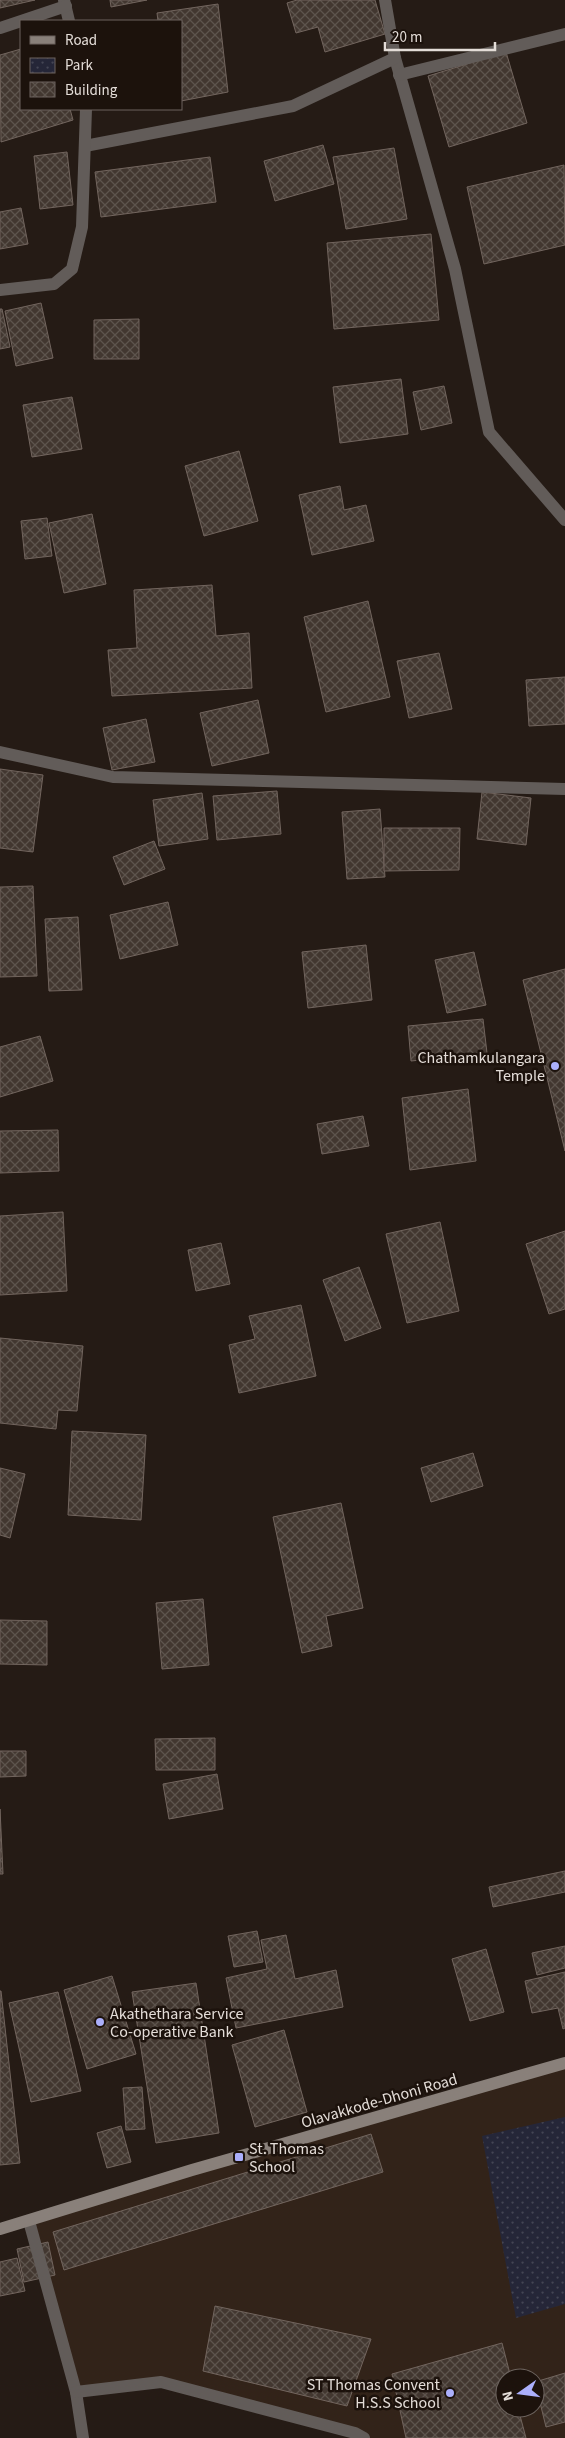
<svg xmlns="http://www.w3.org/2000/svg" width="565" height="2438" viewBox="0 0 565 2438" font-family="'Source Sans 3',sans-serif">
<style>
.built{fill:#322319;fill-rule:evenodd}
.park{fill:url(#park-dots)}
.building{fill:url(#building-cross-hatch);stroke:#72655e}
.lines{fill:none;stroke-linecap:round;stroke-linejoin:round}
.street{stroke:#625c59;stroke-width:12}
.secondary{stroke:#89807a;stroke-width:12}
.poi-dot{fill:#abaffb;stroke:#1c120c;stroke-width:2}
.labels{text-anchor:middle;stroke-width:5;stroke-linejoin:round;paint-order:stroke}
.poi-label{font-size:16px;fill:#e4ddd8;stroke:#1c120c;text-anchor:end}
.street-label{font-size:16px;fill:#e4ddd8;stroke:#1c120c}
</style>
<defs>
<pattern id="park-dots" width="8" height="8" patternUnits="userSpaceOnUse" patternTransform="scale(1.25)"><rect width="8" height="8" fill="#252638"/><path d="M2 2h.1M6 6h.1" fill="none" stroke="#444554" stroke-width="1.8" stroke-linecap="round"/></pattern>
<pattern id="building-cross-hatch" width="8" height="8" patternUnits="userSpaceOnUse" patternTransform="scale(1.25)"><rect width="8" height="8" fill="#423730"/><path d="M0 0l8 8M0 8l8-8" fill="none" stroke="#5d544d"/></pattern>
</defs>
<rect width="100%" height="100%" fill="#251b15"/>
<path class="built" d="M565 2063V2438H364L161 2382 76 2392 29 2221ZM505 2378H535V2408H505Z"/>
<polygon class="park" points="565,2117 565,2304 516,2318 482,2136"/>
<g class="building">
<polygon points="0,0 35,0 0,8"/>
<polygon points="110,0 147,0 111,7"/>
<polygon points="297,0 375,0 385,34 325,52 318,27 296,33 287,3"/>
<polygon points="218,4 228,92 181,101 181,21 158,21 157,13"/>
<polygon points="21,49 21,109 70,109 73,120 1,142 0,55"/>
<polygon points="506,52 527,123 449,147 428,76"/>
<polygon points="323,145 334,184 275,201 264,161"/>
<polygon points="394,148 407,219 346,229 333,157"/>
<polygon points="67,152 73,205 40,209 34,156"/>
<polygon points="210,157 216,202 101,217 95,172"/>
<polygon points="564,165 565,245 484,264 467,187"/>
<polygon points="21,208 28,244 0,249 0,212"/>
<polygon points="431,234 439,320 334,329 327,243"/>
<polygon points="41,303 53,358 16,366 5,311"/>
<polygon points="0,309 2,309 10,347 0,349"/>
<polygon points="139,319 139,359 94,359 94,320"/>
<polygon points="401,379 408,434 340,443 333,387"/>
<polygon points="444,386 452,423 421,430 413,392"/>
<polygon points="72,397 82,449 32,457 23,405"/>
<polygon points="239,451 258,521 204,536 185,466"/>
<polygon points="340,486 344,510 366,505 374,541 312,555 299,495"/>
<polygon points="92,514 106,584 64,593 49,523"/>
<polygon points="47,518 52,556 25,559 21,521"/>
<polygon points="212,585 216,636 249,633 252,688 112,696 108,650 137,648 134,590"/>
<polygon points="368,601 390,697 326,712 304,617"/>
<polygon points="439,653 452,709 409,718 397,661"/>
<polygon points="565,677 565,724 529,726 526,680"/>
<polygon points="258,700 269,753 212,766 200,713"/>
<polygon points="146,719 155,762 112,770 103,728"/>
<polygon points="0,769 43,775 33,852 0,848"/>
<polygon points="277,791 281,834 217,840 213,796"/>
<polygon points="482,792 531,798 526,845 477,839"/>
<polygon points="202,793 208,839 159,846 153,800"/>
<polygon points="380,809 385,877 347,879 342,812"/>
<polygon points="384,828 460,828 459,870 384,871"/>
<polygon points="154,841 165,869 124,885 113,857"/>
<polygon points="33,886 37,976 0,977 0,887"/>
<polygon points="168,902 178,945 120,959 110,915"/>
<polygon points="78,917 82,990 49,991 45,919"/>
<polygon points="366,945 372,1000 308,1008 302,952"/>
<polygon points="474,952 486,1005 447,1013 435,960"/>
<polygon points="565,969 565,1151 523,980"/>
<polygon points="483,1019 487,1053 411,1061 408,1026"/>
<polygon points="40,1036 53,1081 0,1097 0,1047"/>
<polygon points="468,1089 476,1161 410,1170 402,1098"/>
<polygon points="363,1116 369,1146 322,1154 317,1124"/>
<polygon points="58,1130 59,1171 0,1173 0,1131"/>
<polygon points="63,1212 67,1291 0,1295 0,1216"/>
<polygon points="440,1222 459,1311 407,1323 386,1234"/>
<polygon points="565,1231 565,1309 549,1314 526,1244"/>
<polygon points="221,1243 230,1284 196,1291 188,1250"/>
<polygon points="359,1267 381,1328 345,1341 323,1280"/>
<polygon points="301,1305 316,1376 239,1393 229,1345 255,1339 249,1316"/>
<polygon points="0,1338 83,1346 77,1411 58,1410 56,1429 0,1423"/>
<polygon points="72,1431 146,1435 141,1520 68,1515"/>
<polygon points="473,1453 483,1486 431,1502 421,1468"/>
<polygon points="0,1468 25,1474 10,1538 0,1535"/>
<polygon points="341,1503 363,1608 326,1616 332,1646 302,1653 273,1517"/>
<polygon points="203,1599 209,1665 162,1669 156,1603"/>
<polygon points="0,1620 47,1621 47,1665 0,1664"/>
<polygon points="215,1738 215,1770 156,1770 155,1739"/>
<polygon points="0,1751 26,1751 26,1776 0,1777"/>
<polygon points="217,1774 223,1809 169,1819 163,1784"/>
<polygon points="0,1809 3,1874 0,1874"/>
<polygon points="565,1871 565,1892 493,1907 489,1887"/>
<polygon points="257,1931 263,1962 234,1967 228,1936"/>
<polygon points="286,1935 295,1979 336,1970 343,2007 236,2028 226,1978 267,1969 261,1940"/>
<polygon points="565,1946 565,1968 537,1975 532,1953"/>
<polygon points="486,1949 504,2012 470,2021 452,1959"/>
<polygon points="565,1972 565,2028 563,2029 558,2008 532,2013 525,1981"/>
<polygon points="112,1976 136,2054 87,2069 64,1990"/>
<polygon points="196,1983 219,2133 156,2143 132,1992"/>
<polygon points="1,1991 20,2163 0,2165 0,1991"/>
<polygon points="58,1992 81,2091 31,2102 9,2003"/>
<polygon points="284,2030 307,2112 255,2127 232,2045"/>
<polygon points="142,2087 145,2129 126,2130 123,2088"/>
<polygon points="121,2126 131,2162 107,2168 97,2133"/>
<polygon points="371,2134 383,2172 64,2270 53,2232"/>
<polygon points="48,2242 55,2275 24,2282 17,2249"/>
<polygon points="17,2258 25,2291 0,2296 0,2262"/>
<polygon points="215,2306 371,2339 347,2406 203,2371"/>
<polygon points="502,2343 511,2378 505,2378 505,2408 518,2408 526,2438 406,2438 392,2374"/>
<polygon points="565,2373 565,2422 546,2427 535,2382"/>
</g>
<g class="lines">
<g class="street">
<polyline points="64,0 69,21"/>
<polyline points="385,0 395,58 455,269 489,432 565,520"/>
<polyline points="0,28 66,6"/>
<polyline points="399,75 565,34"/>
<polyline points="85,146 293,106 395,58"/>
<polyline points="0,290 54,284 72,269 82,227 86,109"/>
<polyline points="0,752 113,777 565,789"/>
<polyline points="29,2221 76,2392 83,2438"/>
<polyline points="76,2392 161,2382 355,2433 364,2438"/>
</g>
<polyline class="secondary" points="0,2229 192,2170 565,2063"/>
</g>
<g class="poi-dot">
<circle cx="555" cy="1066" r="5"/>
<circle cx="100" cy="2022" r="5"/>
<rect x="234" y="2152" width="10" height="10" rx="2.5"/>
<circle cx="450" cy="2393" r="5"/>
</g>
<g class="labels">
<g class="poi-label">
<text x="545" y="1063">Chathamkulangara<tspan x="545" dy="18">Temple</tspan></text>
<text x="110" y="2019" text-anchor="start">Akathethara Service<tspan x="110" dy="18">Co-operative Bank</tspan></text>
<text x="249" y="2154" text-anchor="start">St. Thomas<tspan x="249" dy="18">School</tspan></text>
<text x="440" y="2390">ST Thomas Convent<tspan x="440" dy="18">H.S.S School</tspan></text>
</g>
<g class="street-label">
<text transform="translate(379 2100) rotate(-16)" y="6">Olavakkode-Dhoni Road</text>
</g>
</g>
<rect x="20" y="20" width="162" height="90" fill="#1c120c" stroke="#6c635e"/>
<rect x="30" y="36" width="25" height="8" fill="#89807a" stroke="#6c635e"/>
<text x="65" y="45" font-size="15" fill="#e4ddd8">Road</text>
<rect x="30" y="58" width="25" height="15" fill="url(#park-dots)" stroke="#6c635e"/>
<text x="65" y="70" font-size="15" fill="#e4ddd8">Park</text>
<rect x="30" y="82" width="25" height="15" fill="url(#building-cross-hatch)" stroke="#6c635e"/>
<text x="65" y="95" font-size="15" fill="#e4ddd8">Building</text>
<g transform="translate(520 2393) rotate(256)"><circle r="24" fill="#1c120c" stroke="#6c635e"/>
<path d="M0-4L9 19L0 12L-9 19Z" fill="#abaffb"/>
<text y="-8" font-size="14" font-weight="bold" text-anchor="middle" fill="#e4ddd8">N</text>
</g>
<path d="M385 42v8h110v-8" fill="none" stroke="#e4ddd8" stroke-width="2.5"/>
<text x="392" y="42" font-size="15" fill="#e4ddd8" stroke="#1c120c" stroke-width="4" paint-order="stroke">20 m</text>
</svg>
